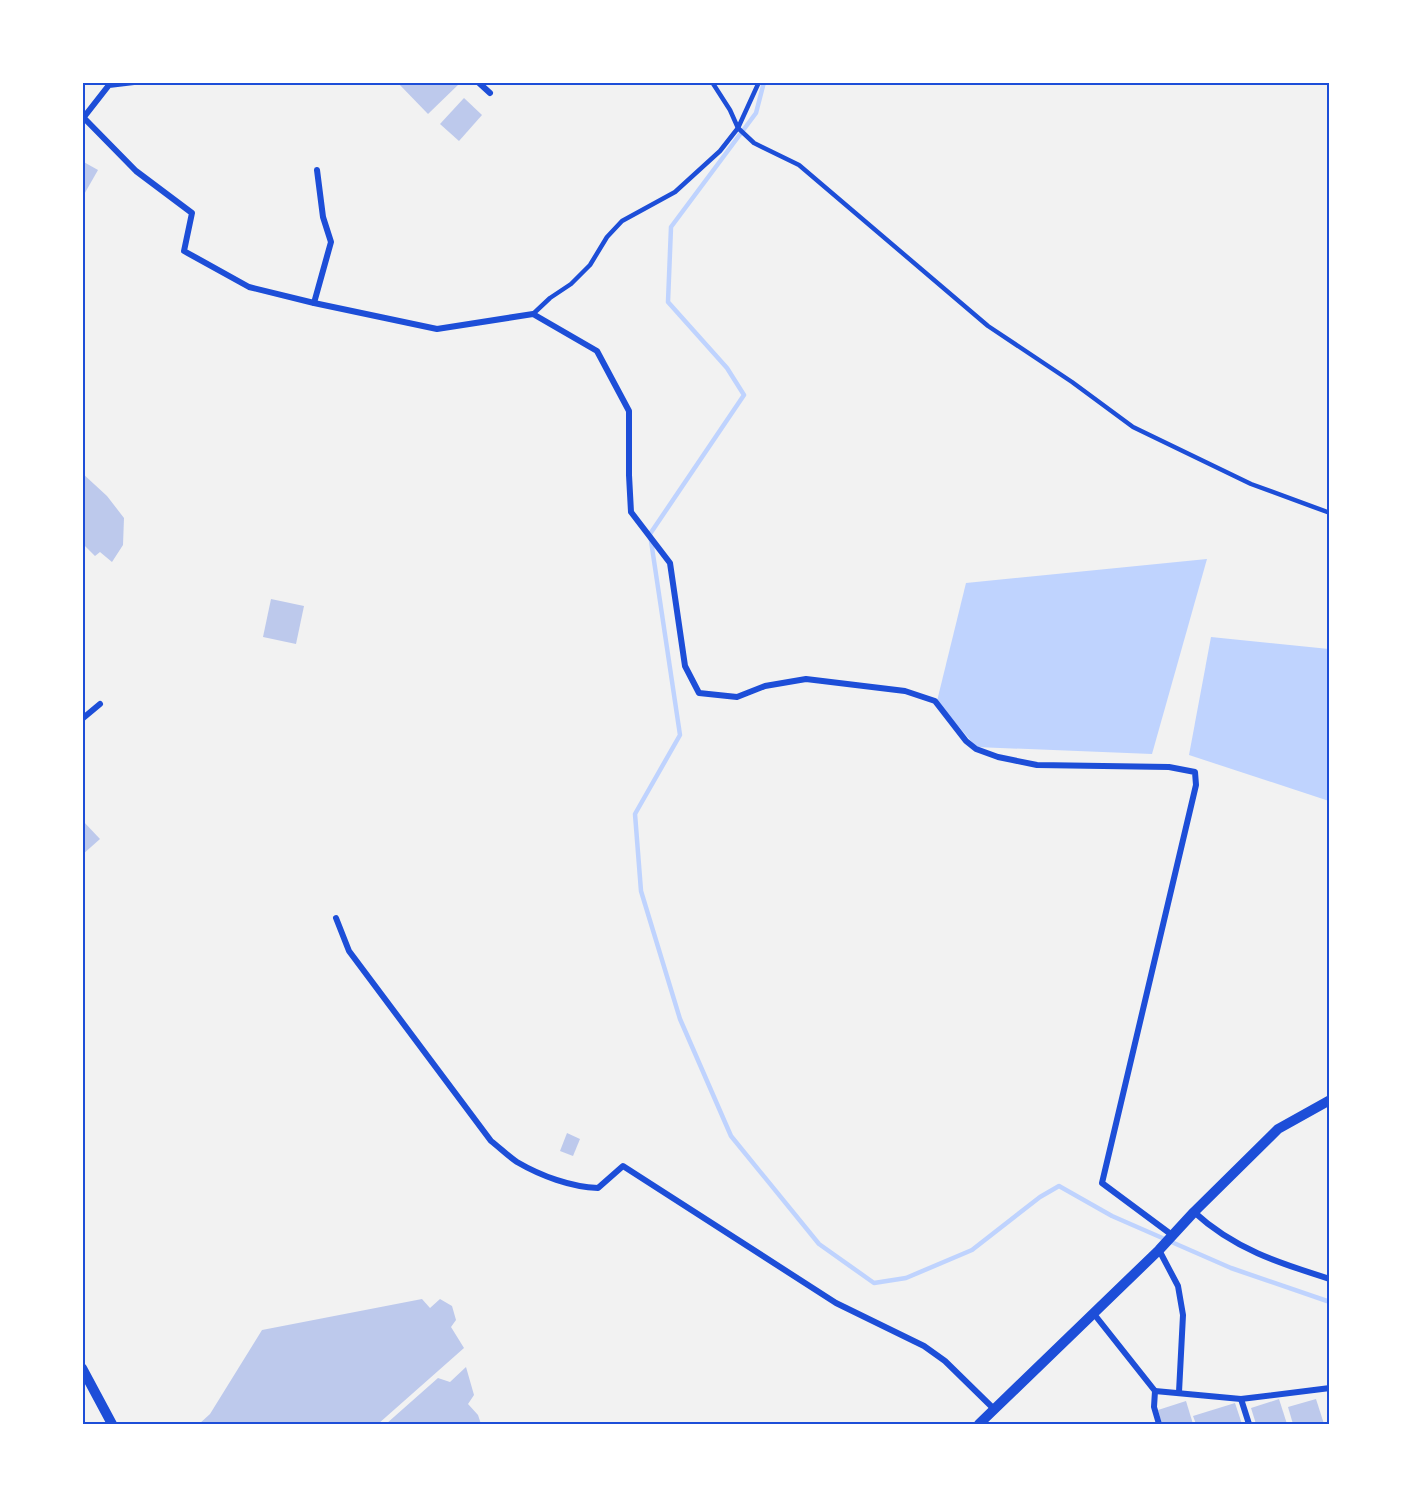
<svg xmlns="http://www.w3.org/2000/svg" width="1412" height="1507" viewBox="0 0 1412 1507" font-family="'Sofia Sans Condensed',sans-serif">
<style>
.water{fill:#bfd3fe}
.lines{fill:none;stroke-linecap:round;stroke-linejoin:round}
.stream{stroke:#bfd3fe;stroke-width:4.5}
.building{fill:#bdc9ec}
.service{stroke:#1d4ed8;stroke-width:4.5}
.minor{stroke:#1d4ed8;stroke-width:6}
.tertiary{stroke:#1d4ed8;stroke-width:10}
.neatline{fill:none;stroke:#1d4ed8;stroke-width:2}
</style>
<rect width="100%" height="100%" fill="#f2f2f2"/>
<g class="water">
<polygon points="1207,559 1152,754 976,747 937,701 966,583"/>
<polygon points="1211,637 1329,649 1329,801 1189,755"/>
</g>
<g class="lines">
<polyline class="stream" points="764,82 756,113 671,227 668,302 727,368 744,395 650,534 680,735 635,814 641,891 680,1019 731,1136 819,1244 874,1283 906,1278 972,1250 1040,1197 1059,1186 1112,1216 1231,1268 1330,1302"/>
</g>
<g class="building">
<polygon points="397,82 461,82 428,114"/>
<polygon points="464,98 482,115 459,141 440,124"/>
<polygon points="82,161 98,170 82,198"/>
<polygon points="82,473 107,496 124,518 123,545 112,562 100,552 95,556 82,543"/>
<polygon points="271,599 304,606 296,644 263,637"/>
<polygon points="82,820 100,839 82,855"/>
<polygon points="567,1133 580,1139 573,1156 560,1151"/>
<polygon points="422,1299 430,1308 440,1299 452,1306 456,1320 451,1327 464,1348 378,1424 199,1424 210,1414 262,1330"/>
<polygon points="466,1367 474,1395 468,1404 478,1415 481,1424 386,1424 438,1378 450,1382"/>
<polygon points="1279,1399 1287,1424 1256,1424 1251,1408"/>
<polygon points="1316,1399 1324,1424 1293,1424 1288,1407"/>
<polygon points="1186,1401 1193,1424 1162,1424 1158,1410"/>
<polygon points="1235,1403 1242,1424 1196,1424 1193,1416"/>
</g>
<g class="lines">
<g class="service">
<polyline points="712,82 730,110 738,128 754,143 799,165 988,326 1072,382 1133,427 1251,484 1330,513"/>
<polyline points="533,314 550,298 571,284 590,265 607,237 622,221 675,192 720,151 738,128 759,82"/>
</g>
<g class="minor">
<polyline points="478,82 490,93"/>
<polyline points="82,116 136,171 192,213 184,251 249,287 314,303 437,329 533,314 597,351 629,411 629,475 631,512 670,563 685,666 699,693 737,697 765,686 806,679 905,691 935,701 966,741 976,749 998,757 1037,765 1169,767 1195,772 1196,785 1102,1183 1172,1235"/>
<polyline points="84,117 109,85 134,82"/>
<polyline points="314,303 331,242 323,217 317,170"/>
<polyline points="82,719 100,704"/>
<path d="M336 918 349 951 491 1141C500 1148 508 1156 517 1162 541 1176 571 1187 598 1188L623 1166 836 1303 924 1346 945 1361 994 1409"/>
<path d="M1194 1212C1234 1249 1279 1263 1330 1279"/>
<polyline points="1159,1250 1178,1286 1183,1315 1179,1392"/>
<polyline points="1094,1314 1155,1391 1154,1407 1159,1424"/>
<polyline points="1155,1391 1241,1399 1330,1388"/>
<polyline points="1241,1399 1249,1424"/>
</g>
<g class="tertiary">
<polyline points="82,1368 112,1424"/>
<polyline points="979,1424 1159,1250 1194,1212 1278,1129 1330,1100"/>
</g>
</g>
<rect width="1412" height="1507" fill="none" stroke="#ffffff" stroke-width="168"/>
<rect x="84" y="84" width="1244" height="1339" class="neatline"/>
</svg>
